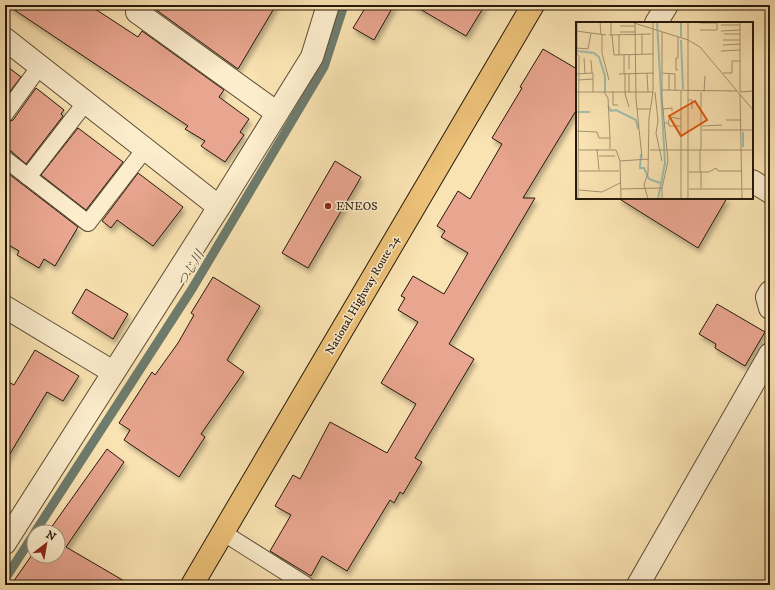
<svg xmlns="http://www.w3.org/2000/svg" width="775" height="590" viewBox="0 0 775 590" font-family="'IM FELL DW Pica','Noto Serif JP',serif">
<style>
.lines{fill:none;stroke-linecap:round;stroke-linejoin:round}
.stream{stroke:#6e7c6e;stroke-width:9}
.building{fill:#e8a58f;stroke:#26190c;filter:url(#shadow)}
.lane-casing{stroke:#5b4c36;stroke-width:18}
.street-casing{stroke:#5b4c36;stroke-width:24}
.highway-casing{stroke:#26190c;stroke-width:24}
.lane{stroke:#fcedcd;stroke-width:16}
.street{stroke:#fcedcd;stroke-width:22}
.highway{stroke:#edc279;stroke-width:22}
.poi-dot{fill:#8f2418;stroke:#fcedcd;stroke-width:1.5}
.labels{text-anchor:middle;stroke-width:3;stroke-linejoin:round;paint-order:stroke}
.poi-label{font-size:12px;fill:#26190c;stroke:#fcedcd;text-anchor:start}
.street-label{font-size:12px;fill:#26190c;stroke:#fcedcd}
.water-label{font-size:13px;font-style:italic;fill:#505345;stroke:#fcedcd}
.inset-river{fill:none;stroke:#9ebeaf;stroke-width:2}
.inset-road{fill:none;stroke:#a59270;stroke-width:1}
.view{fill:#de560c;fill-opacity:0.15;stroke:#de560c;stroke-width:2}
.inset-edge{fill:none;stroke:#26190c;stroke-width:2}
</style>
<defs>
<filter id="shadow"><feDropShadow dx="2.5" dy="4.5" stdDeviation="2" flood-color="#0004"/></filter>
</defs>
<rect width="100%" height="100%" fill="#fae3b2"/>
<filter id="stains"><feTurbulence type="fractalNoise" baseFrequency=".005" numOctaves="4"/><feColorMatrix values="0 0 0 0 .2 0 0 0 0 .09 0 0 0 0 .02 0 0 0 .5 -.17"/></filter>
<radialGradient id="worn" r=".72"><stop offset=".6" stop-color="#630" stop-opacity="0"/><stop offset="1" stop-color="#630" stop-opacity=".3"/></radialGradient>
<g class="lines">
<g class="stream">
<polyline points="35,532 192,289 324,67 344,5"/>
<polyline points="5,579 34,534"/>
</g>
</g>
<g class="building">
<polygon points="7,5 89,5 138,37 142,31 224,90 219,97 249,119 240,132 244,135 225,162 201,146 205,141 185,129 188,126"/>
<polygon points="157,5 276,5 238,69 155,9"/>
<polygon points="367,5 394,5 374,40 353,28"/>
<polygon points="413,5 485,5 466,36"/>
<polygon points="543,49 577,69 577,109 523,198 535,198 449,344 474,359 415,458 422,462 403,494 400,492 394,503 390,500 347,571 322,556 311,576 270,551 291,515 275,506 293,475 300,479 330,422 387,453 416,404 381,383 418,322 398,310 405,298 401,296 413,276 444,294 468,253 441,237 445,231 437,226 458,191 470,199 502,144 492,138 522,88 520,87"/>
<polygon points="5,65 21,77 5,98"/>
<polygon points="36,88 64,110 61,114 63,116 26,164 11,151 5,150 5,123 13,120"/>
<polygon points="78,128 123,162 86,210 41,175"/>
<polygon points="335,161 361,177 308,268 282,253"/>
<polygon points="5,171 78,227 55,266 44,259 39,268 17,255 19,251 5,243"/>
<polygon points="138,173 183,207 153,246 117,220 111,228 102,221"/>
<polygon points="618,198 727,198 698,248"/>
<polygon points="213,277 260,306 227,360 244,372 201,434 205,437 179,477 124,440 130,430 119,423 152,372 155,375 178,343 194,315 191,313"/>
<polygon points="86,289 128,314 113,339 72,313"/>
<polygon points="717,304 765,332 745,366 715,348 716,344 699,334"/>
<polygon points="35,350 79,376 63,401 47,392 5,462 5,380 14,385"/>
<polygon points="107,449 124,462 66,547 131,585 11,585 34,552 34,556 58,556 58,532 48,532"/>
</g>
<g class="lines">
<g class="lane-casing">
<g id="lane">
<polyline points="5,114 40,66"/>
<polyline points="5,159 88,223 145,149"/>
<polyline points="28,177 86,102"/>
<polyline points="222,532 306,585"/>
</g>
</g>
<g class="street-casing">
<g id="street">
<polyline points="137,12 277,113"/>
<polyline points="656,23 667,5"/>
<polyline points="5,39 219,207"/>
<polyline points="752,181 770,192"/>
<polyline points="770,292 767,297 770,308"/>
<polyline points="5,307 113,372"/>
<polyline points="5,543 219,207 312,57 328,5"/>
<polyline points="638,585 770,354"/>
</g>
</g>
<g class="highway-casing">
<polyline id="highway" points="192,585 533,5"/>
</g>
<use href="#lane" class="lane"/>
<use href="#street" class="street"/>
<use href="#highway" class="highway"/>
</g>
<circle class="poi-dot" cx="328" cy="206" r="4"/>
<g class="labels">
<g class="poi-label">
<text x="336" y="210">ENEOS</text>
</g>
<g class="street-label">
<text transform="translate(362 295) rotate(-60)" y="4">National Highway Route 24</text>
</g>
<g class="water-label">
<text transform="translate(190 268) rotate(-59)" y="5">つじ川</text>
</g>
</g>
<g transform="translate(576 22)">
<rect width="177" height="177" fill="#fae3b2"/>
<path class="inset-river" d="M81 0 89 141 82 177M105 0V15M105 18 107 67M2 29 18 31 23 35 29 54V70M32 84 35 89 40 88 60 98 62 107M0 90H14M167 110V125M65 132 64 146H68L73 157 84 161"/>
<path class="inset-road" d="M1 0V32L3 34 2 177M24 0 25 13M55 0 112 18 124 25 177 88M112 0V177M164 0V70M59 1 60 77 66 136M124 1H141M145 3H164M44 4H59M124 8H141V0M0 9 30 13M145 9 164 8M44 10H59M86 10V77L92 139 86 166V177M66 12V32M148 12H164M26 13V31L33 58M33 13 75 12M35 13V0M36 13 38 33 77 32M43 13V33M147 18H164M147 23 164 22M1 26 12 27 15 11M145 29 164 28M53 32V47M48 33V51M8 36 9 52M15 38 16 51M102 48H100V36H102V15M49 51V72L53 85M71 51 72 70M86 51 99 52V68M93 51V68M147 51H156V39H164M0 52 17 51V70M43 52 78 51M2 58 17 57M86 68 161 69M0 70H77M28 70 32 76 34 116M37 70V83H42M53 70V51M79 70 82 99 80 111 86 139M125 70V127M128 70 129 54M164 70 177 69M164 72 166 177M112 78H116V87M61 87H75M87 87 96 86V89M150 98H164M92 100 94 95 105 97M89 101H93V104H105M126 104 146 103M126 108H177M0 109 21 110 23 116H34V127M21 127 23 148M3 128H40L44 139 45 177M74 128H177M23 134H39M44 139 73 137M3 149H43M113 150H133L140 146 142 149H166M124 150V127M45 167 86 166M113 167H177M125 167V150M3 168 26 170 44 161M72 177 68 163 72 151 73 96 77 70V0M105 177V69"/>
<path class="view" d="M119 79 131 98 105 114 93 94Z"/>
<rect width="177" height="177" class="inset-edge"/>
</g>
<rect width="775" height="590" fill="none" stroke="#fae3b2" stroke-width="20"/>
<rect x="6" y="6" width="763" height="578" fill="none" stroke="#26190c" stroke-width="2"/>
<rect x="10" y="10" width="755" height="570" fill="none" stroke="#26190c"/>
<g transform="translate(46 544) rotate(31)"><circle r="19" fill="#fcedcd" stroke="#a69880"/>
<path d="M0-3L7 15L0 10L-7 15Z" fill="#8f2418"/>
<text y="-6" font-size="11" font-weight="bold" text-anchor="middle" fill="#26190c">N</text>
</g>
<rect width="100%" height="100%" filter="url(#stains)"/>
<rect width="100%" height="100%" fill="url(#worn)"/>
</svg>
